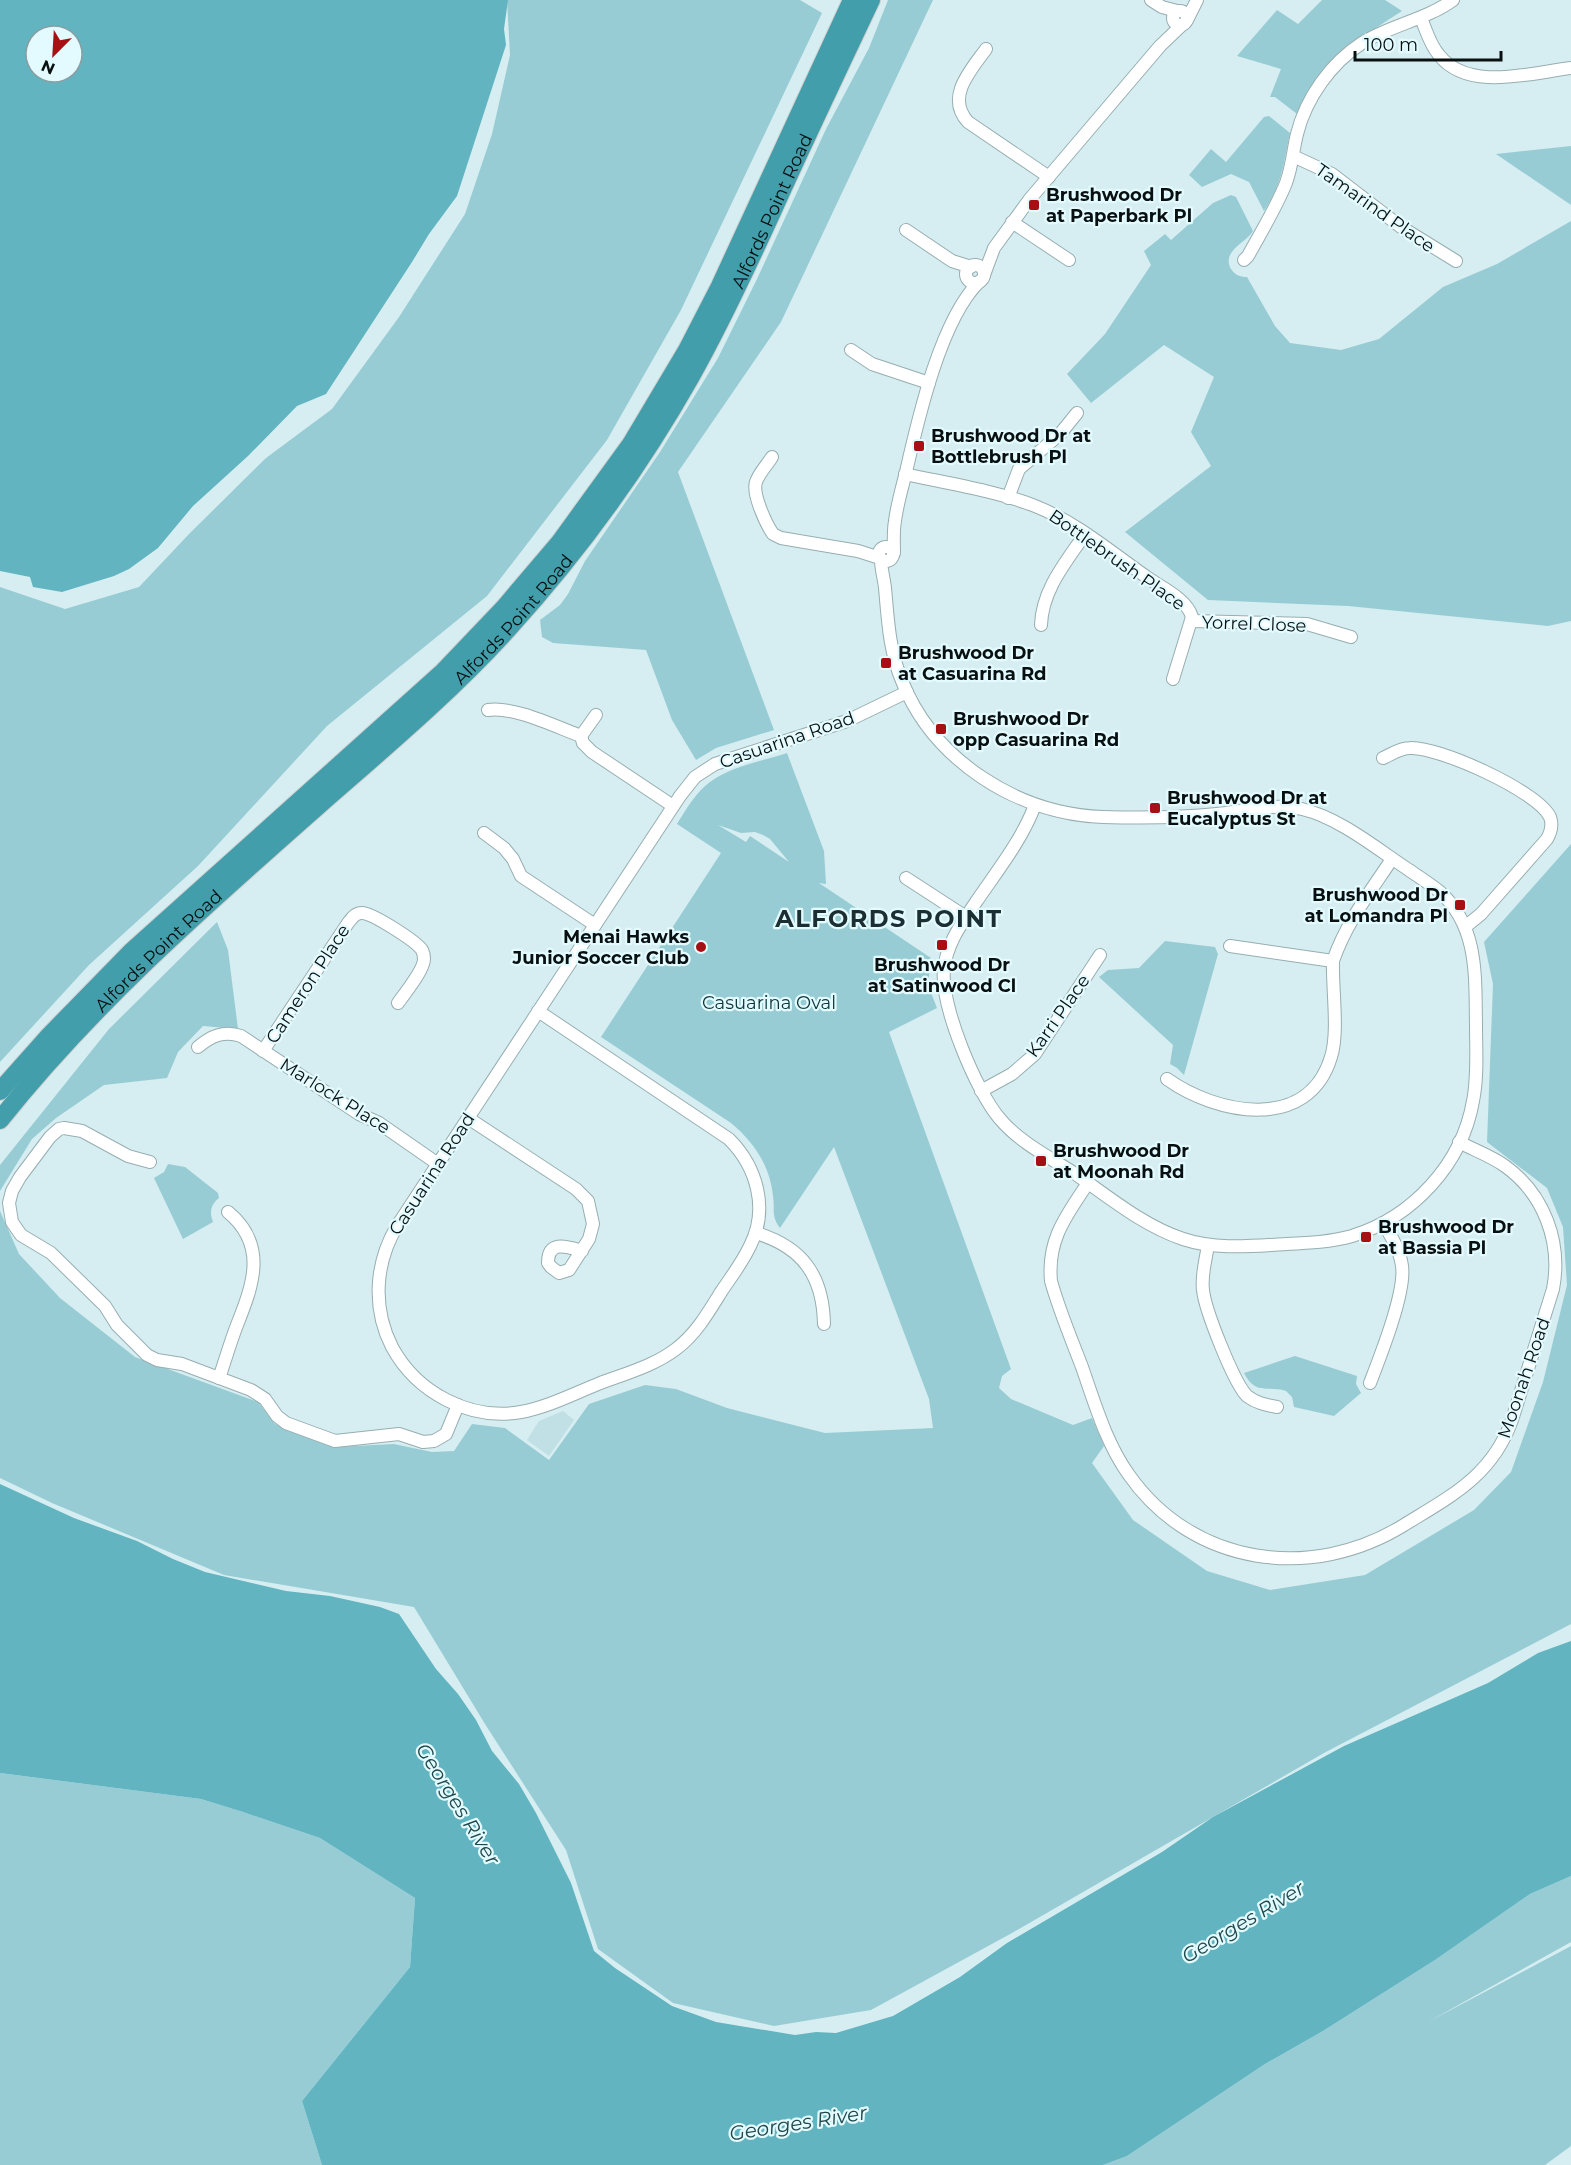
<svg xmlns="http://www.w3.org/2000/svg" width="1571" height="2165" viewBox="0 0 1571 2165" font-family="Montserrat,sans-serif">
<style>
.built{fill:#c0e0e5}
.green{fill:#98ccd4;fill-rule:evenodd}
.water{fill:#61b4c0;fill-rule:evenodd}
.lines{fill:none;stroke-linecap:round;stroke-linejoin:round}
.minor-casing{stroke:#97aeb1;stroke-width:14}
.highway-casing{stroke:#cecfd0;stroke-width:20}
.minor{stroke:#fff;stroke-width:12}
.highway{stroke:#429eaa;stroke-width:18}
.poi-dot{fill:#a61014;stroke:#e3fbfe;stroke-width:2}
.labels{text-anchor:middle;stroke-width:4.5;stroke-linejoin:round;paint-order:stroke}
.poi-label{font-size:18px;font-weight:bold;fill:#081012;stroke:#e3fbfe;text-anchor:start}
.street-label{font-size:18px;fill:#081012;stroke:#e3fbfe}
.park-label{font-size:18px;fill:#0b353a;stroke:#e3fbfe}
.water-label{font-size:20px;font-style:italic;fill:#20484d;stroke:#e3fbfe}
.district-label{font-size:24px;font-weight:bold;letter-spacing:1.5px;fill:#1b2e31;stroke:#e3fbfe}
</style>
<rect width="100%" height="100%" fill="#d6eef1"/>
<polygon class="built" points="563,1411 574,1420 549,1456 527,1440 539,1421"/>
<g class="green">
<polygon points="507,0 800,0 822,13 681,310 607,440 487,596 327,726 198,866 89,965 0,1062 0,587 65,609 139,587 189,534 266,458 332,409 399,317 465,214 492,134 510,55"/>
<polygon points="888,0 933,0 781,322 678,472 774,730 716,748 696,760 672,720 646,650 553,643 542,637 540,620 560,605 568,594 585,561 660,452 718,358 757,279 826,129 869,48"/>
<path d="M1322 0H1385L1402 11C1353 43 1324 59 1297 114L1275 97H1270L1281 69 1237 56 1277 10 1298 24Z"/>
<path d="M1269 116 1290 133C1283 165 1283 182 1264 211L1249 182 1231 174 1202 187 1189 175 1211 149 1226 162 1264 117Z"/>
<polygon points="1571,146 1571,205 1496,154"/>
<path d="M1231 195 1236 197 1253 231C1246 243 1221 251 1231 269 1235 275 1240 277 1247 277L1275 326 1290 343 1341 350 1379 339 1443 287 1497 264 1571 221V621L1548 626 1348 606 1208 600 1125 532 1211 466 1191 432 1214 377 1164 345 1091 403 1067 374 1105 334 1151 265 1144 251 1165 234 1171 240 1213 203Z"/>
<path d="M787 753 824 851 826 884 819 883 931 958 928 985 937 1008 889 1032 1011 1369 1002 1376 999 1388 1011 1399 1073 1425 1092 1418 1104 1446 1092 1463 1133 1520 1207 1571 1270 1590 1365 1575 1474 1510 1511 1472 1543 1382 1567 1285 1563 1227 1547 1188 1487 1142 1493 984 1484 942 1571 844V1624L1324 1753 1012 1933 871 2010 774 2026 673 2003 598 1949 566 1850 485 1724 414 1607 224 1575 52 1503 0 1478V1211L19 1254 60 1298 135 1357 258 1402 275 1424 335 1447 394 1444 432 1452 454 1451 472 1424 505 1428 549 1460 589 1404 645 1385 676 1389 727 1408 825 1433 933 1428 929 1399 834 1147 780 1228C771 1216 775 1210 773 1196 770 1166 754 1142 731 1123L601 1037 721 853 677 824C685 811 693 797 705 786 726 767 760 762 787 753ZM718 825 741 833 755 832 763 835 770 839 789 862 750 836 746 842Z"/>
<polygon points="217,922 228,950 238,1029 203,1026 178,1052 167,1078 104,1085 56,1118 32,1139 0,1191 0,1165 109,1029"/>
<polygon points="1165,941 1215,947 1218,954 1184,1075 1177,1068 1170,1064 1173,1045 1099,977 1108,970 1139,968"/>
<path d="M168 1164 185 1167 218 1193 219 1198C211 1204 209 1212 213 1222L183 1239 154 1178 164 1172Z"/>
<path d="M1295 1356 1357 1376 1356 1384 1361 1393 1334 1416 1294 1407 1292 1397 1286 1391C1266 1385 1256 1396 1244 1373Z"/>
<polygon points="0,1773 201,1799 243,1812 320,1838 415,1898 410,1967 302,2101 322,2165 0,2165"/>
<polygon points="1571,1876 1571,1942 1428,2022 1571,1946 1571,2146 1545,2165 1103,2165 1127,2156 1265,2064 1323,2031 1435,1960 1530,1894"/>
</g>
<g class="water">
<path d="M0 0H508L504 29 506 45 457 196 429 234 412 262 326 394 297 406 248 456 193 506 158 548 129 569 114 576 62 592 33 587 30 577 0 571ZM36 36H72V72H36Z"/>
<polygon points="0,1484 74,1518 137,1541 173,1559 205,1572 286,1591 330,1596 380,1607 399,1614 436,1669 458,1694 476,1720 492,1751 519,1784 536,1813 571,1883 594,1951 615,1968 672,2006 716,2022 795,2035 816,2032 836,2033 893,2016 960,1977 1007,1943 1162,1852 1213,1817 1344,1746 1488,1683 1538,1653 1571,1641 1571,1876 1530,1894 1435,1960 1323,2031 1265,2064 1127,2156 1103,2165 322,2165 302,2101 410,1967 415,1898 320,1838 243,1812 201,1799 0,1773"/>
</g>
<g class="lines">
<g class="minor-casing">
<g id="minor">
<polyline points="1151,0 1162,7 1177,11"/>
<circle cx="1180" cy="18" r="7"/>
<path d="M1421 18C1426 30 1430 45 1439 55 1468 92 1530 73 1571 68"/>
<polyline points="1187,20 1197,0"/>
<path d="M986 49C971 70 945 97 968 122L1049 177"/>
<polyline points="1293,156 1332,174 1401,227 1456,261"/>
<polyline points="1012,222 1069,260"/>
<polyline points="906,230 952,261 971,267"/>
<path d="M1244 260 1248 256C1261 232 1276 208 1286 183 1292 167 1293 150 1297 134 1306 98 1331 63 1362 43 1391 25 1425 20 1453 0"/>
<circle cx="975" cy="274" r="9"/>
<polyline points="984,275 994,248 1029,200 1160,46 1183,24"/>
<polyline points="851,350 872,364 929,383"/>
<path d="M772 457C767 465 759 473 756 482 752 494 766 524 773 534L781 538 858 551 880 558"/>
<path d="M905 474C946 483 997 491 1035 506 1076 522 1112 553 1148 578 1162 588 1187 599 1192 617L1173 679"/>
<polyline points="1008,498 1019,469 1060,434 1077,413"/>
<circle cx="886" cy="554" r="7"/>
<path d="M894 553C894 543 893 532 895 521 897 505 902 488 906 472 918 419 941 318 980 281"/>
<path d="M881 560C881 569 884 578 885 588 888 620 889 650 902 681 934 761 1018 814 1103 817 1140 818 1180 818 1217 814 1246 811 1274 803 1302 809 1340 818 1377 849 1409 870 1419 877 1430 884 1440 892 1479 927 1475 977 1476 1025 1476 1050 1478 1076 1473 1101 1462 1164 1413 1217 1352 1236 1331 1242 1309 1243 1286 1244 1252 1246 1216 1250 1183 1239 1144 1226 1110 1198 1077 1175 1051 1158 1020 1143 1000 1119 977 1093 940 1005 944 970 946 944 962 923 976 902 997 871 1022 840 1035 805"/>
<polyline points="1191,621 1307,624 1351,637"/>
<path d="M1041 625C1042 590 1066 562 1085 534"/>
<path d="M488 710C514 706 556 727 581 736"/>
<polyline points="581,736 583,743 592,752 673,806"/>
<polyline points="581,736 596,715"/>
<path d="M1383 758C1392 754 1400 748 1410 748 1437 746 1538 791 1550 817 1553 825 1551 832 1547 839L1481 914 1465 927"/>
<polyline points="484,833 504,848 513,859 521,876 595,925"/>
<polyline points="906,878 966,917"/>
<polyline points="1230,946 1333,961"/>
<path d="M538 1011 729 1139C757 1167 769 1209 750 1246 742 1263 731 1277 721 1292 708 1313 696 1334 676 1349 654 1366 624 1374 598 1384 573 1394 548 1407 521 1412 470 1421 417 1393 392 1347 372 1308 375 1263 397 1226L680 796 695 777 715 764 847 721 907 692"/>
<path d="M198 1047C211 1036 224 1030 241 1036L359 1114 379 1123 438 1164"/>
<path d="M263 1051 348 923C352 918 355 913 362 913 372 913 416 941 422 950 423 952 424 955 424 959 424 970 405 993 398 1003"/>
<path d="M1167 1079C1216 1114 1308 1133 1331 1057 1339 1032 1332 989 1333 961 1346 923 1370 892 1392 859"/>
<polyline points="981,1091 1012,1074 1035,1054 1100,955"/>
<path d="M468 1118 576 1189 588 1201 593 1224 589 1239 569 1270 559 1273 551 1267 548 1263C548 1239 568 1247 582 1251"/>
<polyline points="150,1162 128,1156 82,1131 64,1128 59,1129 50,1137 20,1177 12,1191 9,1203 12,1222 21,1235 51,1253 105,1306 117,1325 147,1355 157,1360 182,1364 251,1390 265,1399 277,1416 286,1423 335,1441 399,1434 423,1442 434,1441 446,1434 458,1405"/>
<path d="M1088 1183C1066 1216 1047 1240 1051 1281 1059 1310 1071 1338 1082 1367 1095 1404 1106 1443 1129 1475 1193 1566 1312 1582 1404 1525 1451 1496 1492 1476 1512 1420L1553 1289C1562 1242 1544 1194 1505 1166 1491 1156 1474 1150 1459 1142"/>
<path d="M756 1233C802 1247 823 1275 824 1324"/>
<path d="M1208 1245C1206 1259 1201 1275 1203 1290 1205 1310 1234 1383 1247 1396 1256 1403 1266 1405 1277 1407"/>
<path d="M219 1378C225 1361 230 1343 237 1325 253 1285 268 1245 228 1212"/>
<path d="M1370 1383C1380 1357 1406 1292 1402 1266 1400 1250 1391 1236 1383 1223"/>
</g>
</g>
<g class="highway-casing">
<g id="highway">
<polyline points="0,1091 49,1036 131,952 443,672 504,608 560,542 631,444 687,350 720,286 852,0"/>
<path id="s1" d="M0 1120C93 1003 206 905 318 806 383 749 450 693 508 629 578 552 639 468 690 378 721 323 747 267 773 210 805 139 838 70 871 0"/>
</g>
</g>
<use href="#minor" class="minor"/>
<use href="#highway" class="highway"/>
</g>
<g class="poi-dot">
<rect x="1028" y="199" width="12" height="12" rx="3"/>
<rect x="913" y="440" width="12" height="12" rx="3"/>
<rect x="880" y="657" width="12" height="12" rx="3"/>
<rect x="935" y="723" width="12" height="12" rx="3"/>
<rect x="1149" y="802" width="12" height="12" rx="3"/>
<rect x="1454" y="899" width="12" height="12" rx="3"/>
<rect x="936" y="939" width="12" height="12" rx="3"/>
<circle cx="701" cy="947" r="6"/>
<rect x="1035" y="1155" width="12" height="12" rx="3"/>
<rect x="1360" y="1231" width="12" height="12" rx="3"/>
</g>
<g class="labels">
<g class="poi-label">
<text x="1046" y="201">Brushwood Dr<tspan x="1046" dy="21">at Paperbark Pl</tspan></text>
<text x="931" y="442">Brushwood Dr at<tspan x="931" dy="21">Bottlebrush Pl</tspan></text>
<text x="898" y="659">Brushwood Dr<tspan x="898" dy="21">at Casuarina Rd</tspan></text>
<text x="953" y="725">Brushwood Dr<tspan x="953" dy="21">opp Casuarina Rd</tspan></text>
<text x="1167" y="804">Brushwood Dr at<tspan x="1167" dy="21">Eucalyptus St</tspan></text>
<text x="1448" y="901" text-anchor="end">Brushwood Dr<tspan x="1448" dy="21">at Lomandra Pl</tspan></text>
<text x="689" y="943" text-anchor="end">Menai Hawks<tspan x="689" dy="21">Junior Soccer Club</tspan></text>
<text x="942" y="971" text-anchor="middle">Brushwood Dr<tspan x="942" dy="21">at Satinwood Cl</tspan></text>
<text x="1053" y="1157">Brushwood Dr<tspan x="1053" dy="21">at Moonah Rd</tspan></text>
<text x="1378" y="1233">Brushwood Dr<tspan x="1378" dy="21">at Bassia Pl</tspan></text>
</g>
<g class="street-label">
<text transform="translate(1375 208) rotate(35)" y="6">Tamarind Place</text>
<text dy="6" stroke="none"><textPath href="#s1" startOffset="1204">Alfords Point Road</textPath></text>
<text transform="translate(1117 560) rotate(35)" y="6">Bottlebrush Place</text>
<text dy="6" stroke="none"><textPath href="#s1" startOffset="718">Alfords Point Road</textPath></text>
<text transform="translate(1254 624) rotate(2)" y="6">Yorrel Close</text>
<text transform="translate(787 740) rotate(-19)" y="6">Casuarina Road</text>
<text dy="6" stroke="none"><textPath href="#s1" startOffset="232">Alfords Point Road</textPath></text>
<text transform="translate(308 984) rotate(-57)" y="6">Cameron Place</text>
<text transform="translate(1058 1016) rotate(-55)" y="6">Karri Place</text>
<text transform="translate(335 1096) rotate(32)" y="6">Marlock Place</text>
<text transform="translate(432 1174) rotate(-57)" y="6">Casuarina Road</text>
<text transform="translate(1524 1378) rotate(-71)" y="6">Moonah Road</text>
</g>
<g class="park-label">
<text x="769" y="1009">Casuarina Oval</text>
</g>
<g class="water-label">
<text transform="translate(458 1804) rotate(58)" y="7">Georges River</text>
<text transform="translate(1243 1922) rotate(-31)" y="7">Georges River</text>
<text transform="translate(798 2123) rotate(-9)" y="7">Georges River</text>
</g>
<g class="district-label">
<text x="889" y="927">ALFORDS POINT</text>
</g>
</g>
<g transform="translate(54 54) rotate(204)"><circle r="28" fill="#e3fbfe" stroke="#8b9da0" stroke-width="1.5"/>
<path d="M0-4.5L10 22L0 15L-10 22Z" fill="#a61014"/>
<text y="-9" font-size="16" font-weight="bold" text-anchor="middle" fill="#081012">N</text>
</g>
<path d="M1355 51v9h146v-9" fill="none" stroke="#081012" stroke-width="3"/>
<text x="1364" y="51" font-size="18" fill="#081012" stroke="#e3fbfe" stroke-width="4.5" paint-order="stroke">100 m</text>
</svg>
